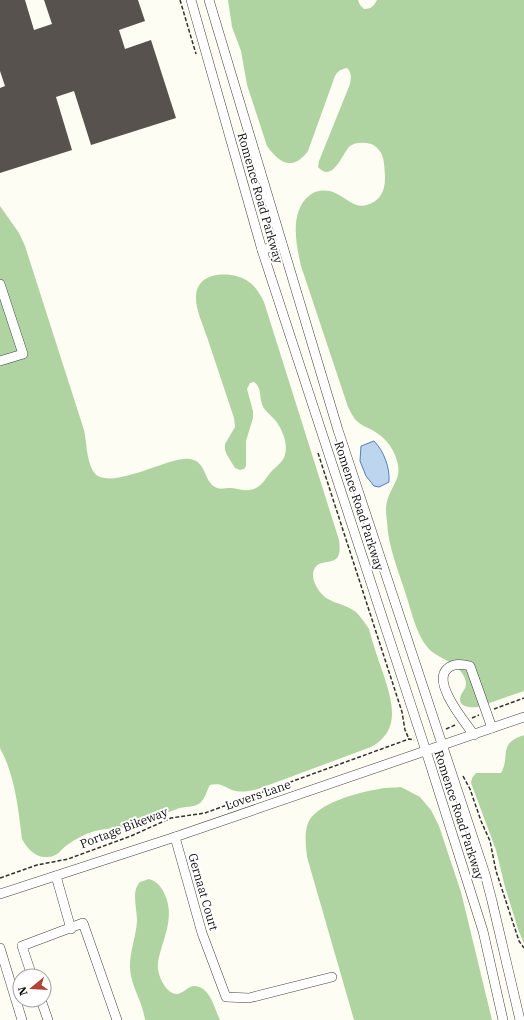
<svg xmlns="http://www.w3.org/2000/svg" width="524" height="1020" viewBox="0 0 524 1020" font-family="'IBM Plex Serif',serif">
<style>
.forest{fill:#b0d4a1}
.water{fill:#bdd5ef;stroke:#4d80be}
.building{fill:#57524d}
.lines{fill:none;stroke-linecap:round;stroke-linejoin:round}
.minor-casing{stroke:#424242;stroke-width:10}
.path{stroke:#313131;stroke-width:1.5;stroke-dasharray:4 2;stroke-linecap:butt}
.minor{stroke:#fff;stroke-width:9}
.labels{text-anchor:middle;stroke-width:4;stroke-linejoin:round;paint-order:stroke}
.street-label{font-size:12px;fill:#0f0f0f;stroke:#fff}
</style>
<rect width="100%" height="100%" fill="#fefdf3"/>
<g class="forest">
<path d="M228 0H358L360 5 364 9C371 9 374 6 377 0H524V691L478 707C470 708 456 707 461 695 463 691 466 688 466 684 466 680 464 676 462 673 453 660 438 659 428 648 416 634 412 613 406 595 399 572 388 547 387 522 386 514 385 506 388 498 393 484 402 477 397 461 393 446 383 435 368 428 365 426 361 425 358 422 353 418 351 412 348 407L301 266C296 244 289 211 310 195 317 190 322 190 330 191 340 194 346 200 354 204 364 209 378 202 382 193 385 187 385 181 385 175 384 166 385 156 378 149 375 145 370 143 365 143 360 142 354 143 350 146 343 152 333 184 318 167L319 161 350 84C351 78 352 73 347 68 341 69 338 71 335 76L308 151C293 171 280 164 267 146L247 85 241 51 232 27Z"/>
<path d="M0 206 19 233 25 246 84 430C87 443 86 458 93 471 107 494 168 456 190 459 207 462 203 480 215 487 220 490 225 488 230 488 236 488 241 491 248 490 259 490 264 481 270 473 273 469 278 466 281 462 291 451 284 431 275 420 271 415 264 411 262 404 259 396 262 388 254 382L250 383 247 389 253 411V418L246 441V466L244 469 240 470 235 468 227 455 225 450V444L235 427 234 418C225 391 216 364 207 337 203 324 195 309 196 295 198 277 215 273 231 275 249 278 256 286 264 302L339 540C344 573 320 554 314 570 310 579 319 594 328 599 337 604 347 605 356 612 361 617 365 623 369 629 373 644 378 659 383 673 392 701 402 730 371 747L258 789C249 791 241 793 232 790 222 786 222 783 210 785 207 790 205 799 200 803 194 808 184 806 177 809 164 813 153 820 140 824 125 829 110 827 95 831 85 834 75 839 67 845 60 850 58 857 47 857 35 858 27 848 22 839 18 807 15 776 0 748Z"/>
<path d="M524 735V943L519 932 505 887 496 850 471 783 472 778 476 773H501C511 755 497 744 524 735Z"/>
<path d="M401 787 420 797 431 810 439 826 461 892 492 1020H354L307 857C306 847 304 833 308 823 316 803 360 792 379 789 386 787 393 788 401 787Z"/>
<path d="M149 879C156 881 161 886 164 893 173 910 168 928 162 946 160 954 157 961 158 969 159 978 167 995 178 994 187 992 190 981 203 989 212 995 215 1010 220 1020H145C143 1004 134 991 131 976 127 957 136 939 137 921 137 908 131 891 140 882Z"/>
</g>
<path class="water" d="M374 441C384 451 390 468 389 482L379 487 374 486 366 476 360 461 361 446Z"/>
<polygon class="building" points="0,0 25,0 34,30 52,24 44,0 138,0 145,21 119,30 125,49 151,40 176,118 91,145 74,91 56,97 72,150 0,173 0,88 5,86 0,71"/>
<g class="lines">
<g class="minor-casing">
<g id="minor">
<polyline points="191,0 262,250 426,751 483,931 503,1020"/>
<polyline points="209,0 338,430 485,874 492,901 520,1020"/>
<polyline points="262,250 282,244"/>
<polyline points="0,284 23,354 0,361"/>
<path d="M474 735C465 722 432 683 447 669 453 663 462 664 470 666L492 728"/>
<polyline points="175,837 202,933 226,997 249,998 332,977"/>
<polyline points="56,876 71,929"/>
<polyline points="0,894 175,837 524,717"/>
<polyline points="0,948 22,1020"/>
<polyline points="32,976 22,946 83,923 117,1020"/>
<polyline points="41,1000 48,1020"/>
</g>
</g>
<g class="path">
<polyline points="180,0 196,54"/>
<polyline points="318,453 402,712 405,730 409,739"/>
<polyline points="494,709 524,698"/>
<polyline points="472,718 479,715"/>
<polyline points="446,729 455,725"/>
<polyline points="463,776 470,789 481,821 490,841 496,871 519,941 524,948"/>
<polyline points="0,878 37,865 68,859 131,836 171,818 205,813 409,739 414,740"/>
</g>
<use href="#minor" class="minor"/>
</g>
<g class="labels">
<g class="street-label">
<text transform="translate(260 198) rotate(74)" y="4">Romence Road Parkway</text>
<text transform="translate(359 506) rotate(72)" y="4">Romence Road Parkway</text>
<text transform="translate(258 795) rotate(-19)" y="4">Lovers Lane</text>
<text transform="translate(459 815) rotate(72)" y="4">Romence Road Parkway</text>
<text transform="translate(124 828) rotate(-21)" y="4">Portage Bikeway</text>
<text transform="translate(203 892) rotate(74)" y="4">Gernaat Court</text>
</g>
</g>
<g transform="translate(32 988) rotate(252)"><circle r="19" fill="#ffffff" stroke="#9f9f9f"/>
<path d="M0-3L7 15L0 10L-7 15Z" fill="#b04337"/>
<text y="-6" font-size="11" font-weight="bold" text-anchor="middle" fill="#0f0f0f">N</text>
</g>
</svg>
